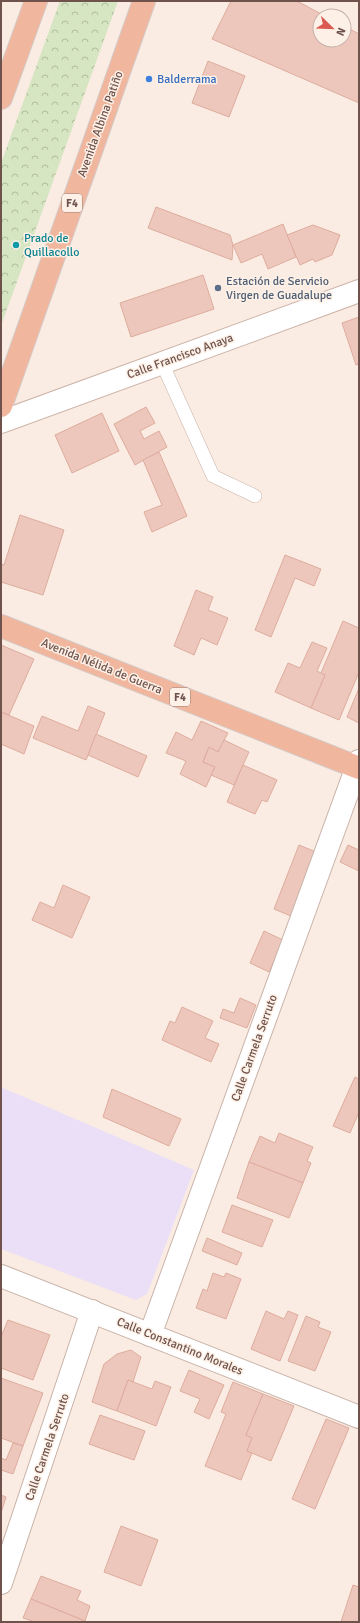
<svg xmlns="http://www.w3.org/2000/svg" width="360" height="1623" viewBox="0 0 360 1623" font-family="Signika,sans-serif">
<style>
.education{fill:#eadff6}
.forest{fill:url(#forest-crowns)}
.building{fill:#edc7bc;stroke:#deac9e}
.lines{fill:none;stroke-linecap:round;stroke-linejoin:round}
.service-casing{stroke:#c9b3aa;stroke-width:14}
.minor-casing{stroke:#c9b3aa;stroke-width:24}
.secondary-casing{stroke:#ceb4aa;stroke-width:24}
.trunk-casing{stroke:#d4cbc9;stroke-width:24}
.service{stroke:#fff;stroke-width:13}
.minor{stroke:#fff;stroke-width:22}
.secondary{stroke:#fff;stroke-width:22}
.trunk{stroke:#f1b69e;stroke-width:22}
.shop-dot{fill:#3f7fe0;stroke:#fdf1e7;stroke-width:1.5}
.culture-dot{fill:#0f9aa8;stroke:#fdf1e7;stroke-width:1.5}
.service-dot{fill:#5c6f8a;stroke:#fdf1e7;stroke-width:1.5}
.labels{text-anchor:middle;stroke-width:3;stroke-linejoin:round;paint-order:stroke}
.shield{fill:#fdf1e7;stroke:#9a827a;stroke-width:1}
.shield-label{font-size:11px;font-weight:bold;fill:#6f524b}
.shop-label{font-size:12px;fill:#366cbe;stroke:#fdf1e7;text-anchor:start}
.street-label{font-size:12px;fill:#6f524b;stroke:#fdf1e7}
.culture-label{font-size:12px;fill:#0d838f;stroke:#fdf1e7;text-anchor:start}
.service-label{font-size:12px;fill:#4e5e75;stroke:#fdf1e7;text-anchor:start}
</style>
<defs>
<pattern id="forest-crowns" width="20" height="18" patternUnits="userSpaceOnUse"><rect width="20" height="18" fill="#d6e5c2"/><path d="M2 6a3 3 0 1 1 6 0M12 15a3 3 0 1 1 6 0" fill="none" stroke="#b2bca0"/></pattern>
</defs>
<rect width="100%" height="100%" fill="#faece2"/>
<polygon class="education" points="1,1087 194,1170 147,1294 136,1300 1,1249"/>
<polygon class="forest" points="60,1 118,1 1,326 1,163"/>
<g class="building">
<polygon points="231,1 297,1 325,16 320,16 320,40 344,40 344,26 359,34 359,103 212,39"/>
<polygon points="208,61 245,76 229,117 192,103"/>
<polygon points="156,207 230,235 233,245 232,260 148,228"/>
<polygon points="283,224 296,257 268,269 262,254 241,263 233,245"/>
<polygon points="313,225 340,235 332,255 315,262 313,259 300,265 287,235"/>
<polygon points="203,275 214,309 131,337 120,303"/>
<polygon points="359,317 359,364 356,365 342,323"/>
<polygon points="146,407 155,423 140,431 144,439 159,431 167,447 135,465 114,424"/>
<polygon points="102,413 119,451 72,473 55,435"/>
<polygon points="159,452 187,516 152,532 144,512 162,505 143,460"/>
<polygon points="20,515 64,530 43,595 1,582 1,564 4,565"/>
<polygon points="285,555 321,569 314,586 295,578 271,637 255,630"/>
<polygon points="196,590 213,597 208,610 228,618 217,645 201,638 194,655 174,646"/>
<polygon points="343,621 359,628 359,672 339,720 311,708 325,675 321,673"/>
<polygon points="312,642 327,648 317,671 325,675 311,708 275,692 288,663 300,668"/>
<polygon points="1,645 34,659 9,715 1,712"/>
<polygon points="359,688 359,723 347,717"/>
<polygon points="88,706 105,713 86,760 33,738 42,716 78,731"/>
<polygon points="1,712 34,726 24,754 1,744"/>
<polygon points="201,721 228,733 218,752 209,747 203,762 215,767 206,787 180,774 186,761 166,753 176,732 192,740"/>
<polygon points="96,734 147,756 138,777 88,755"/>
<polygon points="224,740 249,752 234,785 211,775 215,767 203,762 209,747 218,752"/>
<polygon points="243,765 277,780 267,802 262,800 255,814 227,802"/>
<polygon points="299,845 316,852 291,916 274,909"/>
<polygon points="348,845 359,850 359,871 340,862"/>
<polygon points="63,885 90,897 72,938 32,920 40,902 54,908"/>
<polygon points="264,931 283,940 269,972 250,963"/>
<polygon points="240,998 256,1005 247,1028 220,1018 223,1009 234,1013"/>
<polygon points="182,1007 213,1021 205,1038 219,1044 211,1062 162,1040 170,1021 175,1023"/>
<polygon points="355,1077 359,1079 359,1112 350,1133 333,1126"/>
<polygon points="112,1089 181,1119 169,1146 103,1117"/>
<polygon points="279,1133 313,1147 307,1161 311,1163 303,1183 249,1162 260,1136 275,1143"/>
<polygon points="249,1162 303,1183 289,1218 237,1198"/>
<polygon points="232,1205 273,1220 262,1247 222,1232"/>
<polygon points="207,1238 242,1253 237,1265 202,1251"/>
<polygon points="213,1273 224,1277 226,1273 241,1279 226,1319 196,1308 203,1289 207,1291"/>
<polygon points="266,1311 284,1319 288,1311 298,1315 280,1361 251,1349"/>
<polygon points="306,1316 320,1322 318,1327 331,1332 315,1371 288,1361"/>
<polygon points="8,1320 50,1335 33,1380 1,1368 1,1337"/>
<polygon points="131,1350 141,1357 133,1382 128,1380 117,1411 92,1402 104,1364 117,1354"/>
<polygon points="189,1370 224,1385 209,1419 194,1412 200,1399 180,1391"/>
<polygon points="1,1378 43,1393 23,1446 1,1438"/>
<polygon points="128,1380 152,1389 155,1381 171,1387 156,1426 117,1411"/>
<polygon points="233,1382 263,1394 246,1435 252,1438 247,1451 252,1453 241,1480 205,1466 226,1414 221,1412"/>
<polygon points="263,1394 294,1406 271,1461 247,1451 252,1438 246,1435"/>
<polygon points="100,1415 145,1431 134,1460 89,1444"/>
<polygon points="326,1419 349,1428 315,1509 292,1499"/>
<polygon points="13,1443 23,1446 13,1474 1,1470 1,1458 6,1460"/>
<polygon points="1,1495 6,1497 1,1513"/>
<polygon points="121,1526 158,1540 141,1586 104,1572"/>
<polygon points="41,1576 81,1591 77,1600 90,1606 85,1621 31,1599"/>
<polygon points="353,1585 359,1587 359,1622 341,1622"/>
<polygon points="31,1599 85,1621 84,1622 35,1622 23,1618"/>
</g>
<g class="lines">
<g class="service-casing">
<polyline id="service" points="162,363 213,476 255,496"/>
</g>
<g class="minor-casing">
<g id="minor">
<polyline points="1,1276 359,1417"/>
<polyline points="150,1335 359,761"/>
<polyline points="1,1583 92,1311"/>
</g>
</g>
<g class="secondary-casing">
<polyline id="secondary" points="1,422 359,291"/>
</g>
<g class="trunk-casing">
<g id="trunk">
<polyline points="1,98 36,1"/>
<polyline points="1,406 144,1"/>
<polyline points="1,626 359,768"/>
</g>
</g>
<use href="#service" class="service"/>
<use href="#minor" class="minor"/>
<use href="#secondary" class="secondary"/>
<use href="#trunk" class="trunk"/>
</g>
<circle class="shop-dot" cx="149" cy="79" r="4"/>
<circle class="culture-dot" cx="16" cy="245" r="4"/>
<circle class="service-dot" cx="218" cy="288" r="4"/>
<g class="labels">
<g class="shield">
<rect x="62" y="194" width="20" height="18" rx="3"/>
<rect x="170" y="688" width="20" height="18" rx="3"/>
</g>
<g class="shield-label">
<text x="72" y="207">F4</text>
<text x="180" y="701">F4</text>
</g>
<g class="shop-label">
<text x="157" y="83">Balderrama</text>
</g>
<g class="street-label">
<text transform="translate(100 124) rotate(-70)" y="4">Avenida Albina Patiño</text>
<text transform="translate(180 356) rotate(-20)" y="4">Calle Francisco Anaya</text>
<text transform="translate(102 666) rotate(22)" y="4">Avenida Nélida de Guerra</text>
<text transform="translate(254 1048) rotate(-70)" y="4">Calle Carmela Serruto</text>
<text transform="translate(180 1346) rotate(22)" y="4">Calle Constantino Morales</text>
<text transform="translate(47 1447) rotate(-71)" y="4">Calle Carmela Serruto</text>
</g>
<g class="culture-label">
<text x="24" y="242">Prado de<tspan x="24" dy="14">Quillacollo</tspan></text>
</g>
<g class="service-label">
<text x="226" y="285">Estación de Servicio<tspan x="226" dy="14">Virgen de Guadalupe</tspan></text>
</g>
</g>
<rect width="360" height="1623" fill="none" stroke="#6f524b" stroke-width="4"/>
<g transform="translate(332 28) rotate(113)"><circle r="19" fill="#fdf1e7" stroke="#c4b1a9"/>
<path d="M0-3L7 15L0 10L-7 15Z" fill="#da5951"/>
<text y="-6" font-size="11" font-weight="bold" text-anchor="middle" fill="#6f524b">N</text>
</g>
</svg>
